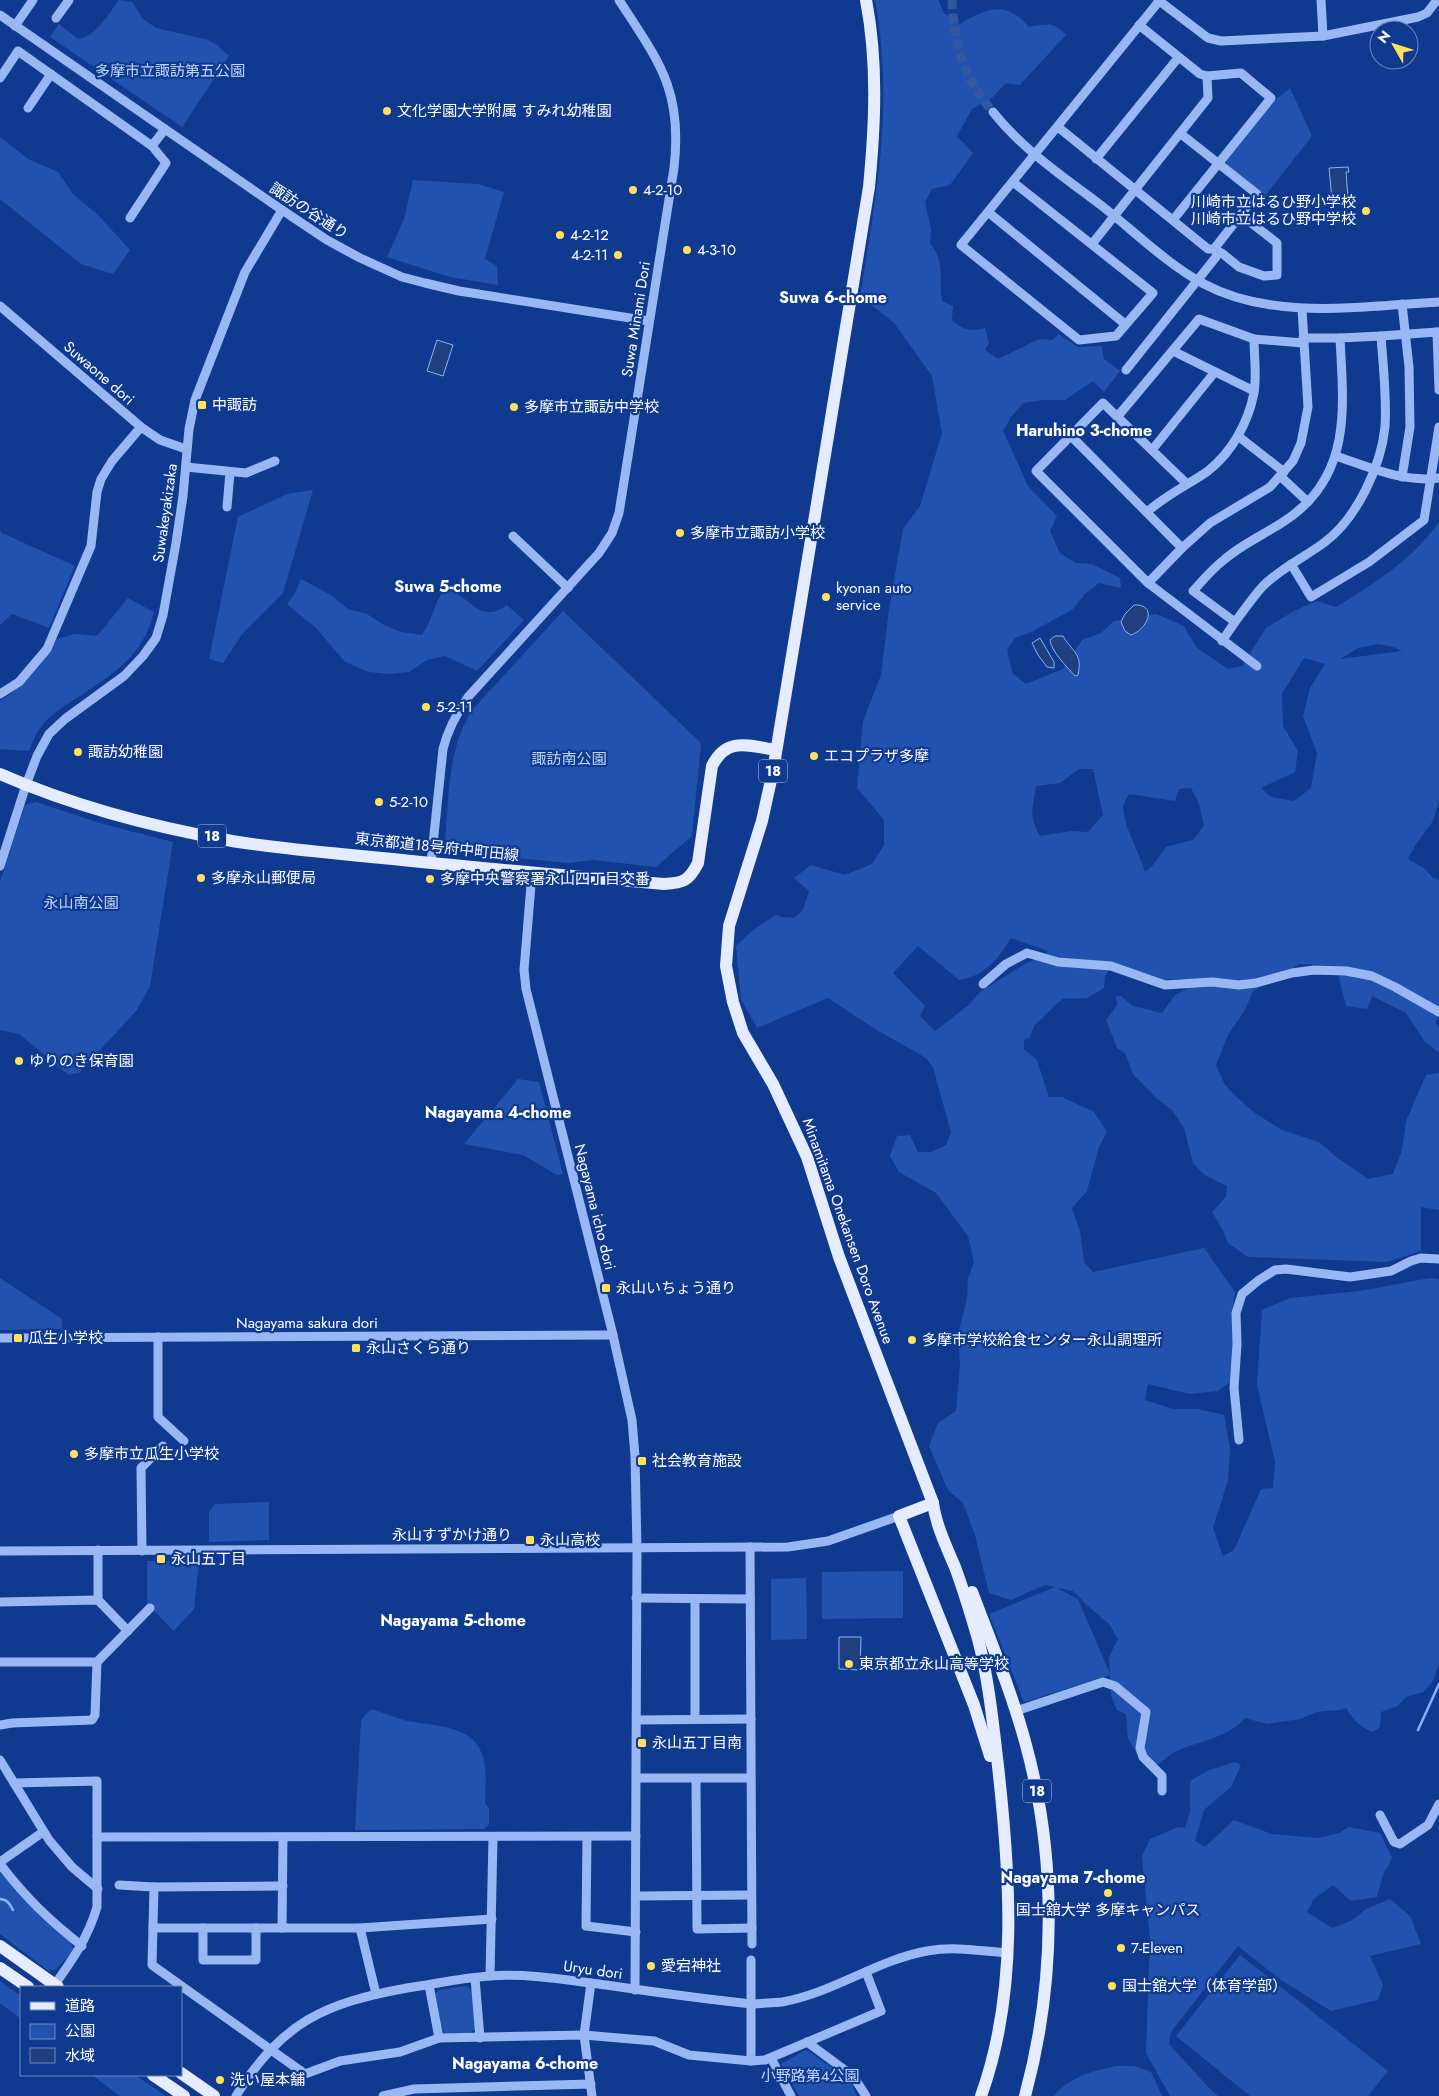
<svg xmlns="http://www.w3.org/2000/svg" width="1439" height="2096" viewBox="0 0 1439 2096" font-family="Jost,'Noto Sans JP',sans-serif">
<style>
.green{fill:#2152af;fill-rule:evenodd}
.water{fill:#1f3f7f;stroke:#8ab1f7}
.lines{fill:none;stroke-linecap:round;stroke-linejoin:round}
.stream{stroke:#8ab1f7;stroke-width:2.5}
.minor-tunnel{stroke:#3458a0;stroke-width:9;stroke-dasharray:9 4.5;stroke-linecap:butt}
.minor{stroke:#99b8f3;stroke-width:9}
.major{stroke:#e5ecff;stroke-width:12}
.poi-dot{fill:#ffe15b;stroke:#103a8f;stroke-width:2}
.labels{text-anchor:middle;stroke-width:4.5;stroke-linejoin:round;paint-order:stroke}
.shield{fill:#103a8f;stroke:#b7c4dd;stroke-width:1}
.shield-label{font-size:14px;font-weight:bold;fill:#fff}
.park-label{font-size:15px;fill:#c0d6fe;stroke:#103a8f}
.poi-label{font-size:15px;fill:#fff;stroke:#103a8f;text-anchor:start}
.street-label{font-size:15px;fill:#fff;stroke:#103a8f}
.neighbourhood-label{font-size:16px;font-weight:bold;fill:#fff;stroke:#103a8f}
</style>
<rect width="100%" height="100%" fill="#103a8f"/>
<g class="green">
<path d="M119 0 132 2 143 19 156 28 208 40 217 45 229 56 182 127 50 37 59 24 78 39C96 37 109 13 119 0Z"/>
<path d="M875 0H938L944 13 960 24C987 8 1006 0 1029 27 1045 24 1054 21 1066 35L1020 85 1006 83 992 98 972 109 957 136 973 153 950 185 932 189 925 202 931 229 930 243C946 263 938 278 942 301L953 306 952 320C962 330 971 332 985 328L989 343 985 350 998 359 1039 339 1052 340 1059 334 1078 347 1102 346 1104 359 1120 371 1104 392 1093 381 1065 400H1042L1023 403 1011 417 1003 431 1028 486 1057 516 1050 531 1060 553 1076 563 1092 564 1120 578 1121 588 1099 583 1085 594 1072 610 1029 633 1015 638 1007 650 1013 674 1026 684 1063 669 1082 640 1101 633 1114 621 1156 614 1184 626 1196 647 1228 669 1242 666 1266 628 1294 611 1317 601 1336 607C1375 583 1412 560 1439 522V801L1433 821 1416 844 1408 859 1425 869 1433 878 1439 880V1016L1435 1022 1439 1028V1051L1438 1052 1425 1042 1406 1013 1372 996 1367 1009 1346 1006 1336 966 1300 964 1253 991 1245 1010 1228 1035 1216 1065 1224 1083 1233 1094 1255 1113 1282 1130 1319 1142 1335 1156 1368 1179 1393 1174 1402 1150 1406 1121 1426 1075 1439 1073V1210L1421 1207V1251L1387 1262 1248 1257 1228 1243 1224 1232 1212 1212 1226 1197 1227 1186 1205 1175 1193 1163 1184 1128 1172 1110 1156 1098 1133 1074 1125 1053 1117 1048 1106 1020 1117 1005 1116 996H1121L1133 1006 1162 1013 1175 995 1187 989 1186 979 1154 980 1114 963 1105 976 1104 988 1087 998 1062 999 1034 1026 1030 1037 1024 1040V1049L1037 1060 1049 1097H1062L1094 1112 1107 1132 1099 1147 1087 1191 1072 1208 1080 1231 1084 1262 1093 1272 1204 1248 1235 1292C1230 1325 1232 1344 1238 1376L1218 1391 1190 1394 1148 1384 1145 1400 1173 1409H1198L1224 1415 1230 1449 1228 1480 1213 1528 1223 1556 1234 1550 1261 1489 1273 1488 1275 1462 1257 1385 1262 1310 1290 1298 1360 1291 1430 1278 1439 1279V1663L1433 1681 1423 1692 1406 1697 1398 1706 1381 1712 1380 1727 1373 1732C1360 1727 1353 1720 1346 1708L1339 1710 1317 1712 1300 1719 1267 1724 1245 1718C1227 1738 1203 1740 1179 1750 1171 1753 1163 1761 1156 1766L1138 1756 1128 1738 1126 1714 1117 1710 1111 1696 1110 1675 1024 1702 989 1614 1055 1587 1045 1585 1011 1600 989 1593 975 1535 963 1503 948 1490 929 1446 938 1423 956 1411 960 1365 958 1334 967 1298 968 1278 974 1262 968 1236 936 1193 899 1172 890 1156 897 1136 910 1135 918 1152H931L946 1145 951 1132 933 1068 926 1058 875 1029 828 998 757 1028 741 999 736 946 754 929 776 915 782 917 794 918 803 910 809 891 794 878 811 865 845 875 872 864 884 845V820L857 788 863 721 881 675 889 609 903 529 920 506 942 433 932 376 894 323 860 296C877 193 894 104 875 0ZM1378 644 1394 647 1402 651 1340 659 1358 648ZM1304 658 1325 664 1310 688 1303 716 1317 753 1311 788 1294 801 1271 797 1261 788 1295 772 1298 751 1283 726 1282 694ZM1079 769H1093L1103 815 1088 832 1071 831 1040 836C1028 813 1033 809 1036 786L1060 783ZM1191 788 1199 804 1204 826 1193 840 1166 847 1152 866 1145 872C1139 850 1125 831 1123 808 1123 804 1127 798 1129 794L1175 801 1179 789ZM1011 938 1048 951 1045 955 1023 965 980 992 970 1004 935 1031 920 1016 925 1006 893 973 918 946 959 980C985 976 998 959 1011 938ZM1057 1588 1073 1591 1091 1609 1109 1624 1118 1639 1109 1657 1110 1674 1078 1599Z"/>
<polygon points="1290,88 1312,136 1265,196 1227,166 1226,160 1274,101"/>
<polygon points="0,137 28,159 58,172 73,194 98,215 130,250 113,274 81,264 0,199"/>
<polygon points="413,180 478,184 504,192 485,259 497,266 498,285 450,277 387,257 404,219"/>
<polygon points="313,490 283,593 243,633 223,663 209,659 238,517 287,494"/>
<polygon points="0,530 2,533 75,566 49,628 12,614 0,625"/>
<path d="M301 579 331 595 348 609 367 614 384 625 401 632 422 635C433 619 433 604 445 589 471 594 477 626 507 605L524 620 477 671 445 656 427 660 409 672 389 674 369 672 345 662 317 629 287 604 295 593Z"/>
<path d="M128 598 154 612C144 654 115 673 80 696 66 705 51 713 41 727 35 734 32 743 29 751L0 749V701C25 686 42 664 57 639L75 634 97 636Z"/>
<path d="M563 611 701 743 692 836 656 867 593 860 568 863 452 852 445 843C449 798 447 748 473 709Z"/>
<polygon points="36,802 103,824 173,842 150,986 137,1010 79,1073 69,1075 19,1034 0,1030 0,882 25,805"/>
<polygon points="518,1079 539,1082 563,1174 557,1175 523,1155 464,1144"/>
<polygon points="0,1278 62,1319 62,1329 0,1330"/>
<polygon points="269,1502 269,1540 209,1542 209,1512 215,1504"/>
<polygon points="147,1561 199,1561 194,1609 174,1631 147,1604"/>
<polygon points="903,1571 903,1618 822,1619 822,1572"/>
<polygon points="806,1578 807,1639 771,1640 771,1579"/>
<path d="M371 1709C381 1712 393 1717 404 1720 433 1727 477 1723 484 1761 487 1775 485 1790 485 1804L489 1808V1824L484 1829 355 1830 361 1720Z"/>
<polygon points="1235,1762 1241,1765 1231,1787 1204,1810 1195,1841 1205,1847 1234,1820 1272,1834 1318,1838 1339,1833 1349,1827 1380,1833 1392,1858 1383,1875 1377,1897 1351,1901 1333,1885 1314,1899 1307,1912 1332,1928 1351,1921 1366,1909 1390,1899 1410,1916 1421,1944 1370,1956 1383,1985 1378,2000 1331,2011 1281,1980 1238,1946 1171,2032 1169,2044 1210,2089 1218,2096 1170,2096 1146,2053 1150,1938 1142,1856 1150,1839 1178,1827 1185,1828 1190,1812 1190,1781 1209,1770"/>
<polygon points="0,1868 70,1940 74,1951 56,1969 49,1971 0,1934"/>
<polygon points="1240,1955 1388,2071 1368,2096 1250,2096 1176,2036"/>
<polygon points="0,1981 21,1996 21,2019 0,2003"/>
<polygon points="466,1986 472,1990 476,2028 470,2033 446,2034 442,2029 435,1994 439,1990"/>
<polygon points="806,2050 850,2080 857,2096 799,2096 781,2064"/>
<path d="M1117 2066H1134L1151 2072 1162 2096H1054C1069 2077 1094 2070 1117 2066Z"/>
<polygon points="92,2075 135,2075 166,2096 120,2096"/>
</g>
<g class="water">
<polygon points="1348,167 1349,172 1346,172 1348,199 1332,200 1329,168"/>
<polygon points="437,340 453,345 443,376 427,371"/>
<path d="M1134 605C1158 604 1148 629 1131 635L1125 631 1121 622 1125 614Z"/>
<path d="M1055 636H1063C1072 652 1083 653 1078 675L1075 676C1067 667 1051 651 1050 640Z"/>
<polygon points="1040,638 1054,662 1054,668 1047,667 1038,655 1032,643"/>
<polygon points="839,1637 861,1637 860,1670 839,1669"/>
</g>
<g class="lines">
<g class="stream">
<polyline points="1418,1730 1439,1684"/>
<path d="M0 1899C7 1899 10 1904 13 1910"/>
</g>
<path class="minor-tunnel" d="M952 0C955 47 962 75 993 112"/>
<g class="minor">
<polyline points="1158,0 1208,38 1221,41 1323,36 1418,17 1427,13 1437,0"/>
<polyline points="1321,0 1323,36"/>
<polyline points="0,15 282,210 327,240 360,258 402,277 425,283 459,291 649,321"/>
<polyline points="56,18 69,0"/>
<polyline points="1139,25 1200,74 1207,76 1241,73 1271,98 1173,220"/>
<polyline points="15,26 33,0"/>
<polyline points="0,78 18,51 152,146 166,163 130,218"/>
<polyline points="28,108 51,74"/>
<path d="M993 112C1023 150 1064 177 1102 206 1135 232 1167 264 1204 284 1273 321 1363 306 1439 302"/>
<polyline points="1058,127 1208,249 1214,249 1257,194 1181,134"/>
<polyline points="152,146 165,129"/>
<polyline points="1096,159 1178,58"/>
<polyline points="1013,182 1153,293 1116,336 1079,340 961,245 1160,0"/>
<polyline points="988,212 1125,324"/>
<polyline points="1092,244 1208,98 1207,76"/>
<polyline points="1214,249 1223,254 1239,267 1264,276 1277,275 1277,243 1241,215"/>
<polyline points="0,306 141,427 160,440 186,449"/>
<polyline points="1439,332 1437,332 1439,390"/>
<path d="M1381 336C1383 365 1387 397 1385 427 1381 466 1357 518 1325 542 1305 557 1281 568 1263 586 1253 597 1244 610 1235 622L1193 591C1203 580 1213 568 1225 559 1247 540 1276 530 1298 511 1352 466 1343 401 1340 338Z"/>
<polyline points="1381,336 1437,332"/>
<polyline points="1303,338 1340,338"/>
<polyline points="1173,351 1254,391"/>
<polyline points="1126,370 1216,257 1217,252"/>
<polyline points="1118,416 1199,319 1254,339 1303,343"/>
<polyline points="1071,436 1182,548 1210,523 1270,487 1293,461 1301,443 1308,407 1302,309"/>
<polyline points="1238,436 1284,472"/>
<polyline points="1152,450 1214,373"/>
<path d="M1336 456C1368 467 1404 483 1439 478"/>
<polyline points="186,467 246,473 275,461"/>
<polyline points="1280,476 1308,502"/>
<polyline points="1402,477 1410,427 1409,367 1402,304"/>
<polyline points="1187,484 1103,403 1036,471 1148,583 1257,666"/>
<polyline points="227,507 230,472"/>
<path d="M1147 512C1166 495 1188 485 1208 471 1232 452 1248 423 1254 393 1257 376 1254 356 1254 339"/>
<polyline points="513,536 568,588"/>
<polyline points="1291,564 1311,597 1369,562 1424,520 1439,427"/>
<polyline points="1148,583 1182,548"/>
<polyline points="1222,641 1235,622"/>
<polyline points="0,694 19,682 47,649 91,546 97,492 101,479 112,461 141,427"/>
<path d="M431 863 443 749C448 729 456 714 468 697L599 553 612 533 619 513 674 168C683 90 659 62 619 0"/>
<polyline points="0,866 26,785 37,756 49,734 65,719 124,676 143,656 156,638 163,615 176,543 183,496 189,429 195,400 245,272 282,210"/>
<polyline points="532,873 524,970 526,989 612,1331 632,1420 635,1456 637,1549 635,1990"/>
<polyline points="983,984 1006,964 1027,953 1058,962 1111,966 1165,985 1212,982 1239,985 1256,983 1292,973 1314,970 1346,971 1372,976 1395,987 1439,1012"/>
<polyline points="158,1337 158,1417 184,1441"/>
<polyline points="0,1338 613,1335"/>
<polyline points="1239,1440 1234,1388 1237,1344 1236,1313 1242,1294 1259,1280 1275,1270 1286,1269 1350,1277 1391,1271 1411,1261 1421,1258 1439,1259"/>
<polyline points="750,1547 752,1944"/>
<polyline points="0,1551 788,1547 828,1541 899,1516"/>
<polyline points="142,1551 141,1468 163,1446"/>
<polyline points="636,1598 750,1599"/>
<polyline points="98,1600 98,1550"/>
<polyline points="0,1602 98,1600 128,1631"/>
<polyline points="0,1662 97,1662 150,1608"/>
<polyline points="1016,1711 1103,1682 1115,1686 1146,1712 1140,1748 1143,1757 1162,1776 1162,1791"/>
<polyline points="695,1719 695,1599"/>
<polyline points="637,1720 751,1719"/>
<polyline points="0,1725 12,1723 92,1720 95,1715 97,1662"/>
<polyline points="0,1760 49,1840 72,1867 98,1889"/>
<polyline points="637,1778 750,1778"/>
<polyline points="696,1779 697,1929 752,1928"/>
<path d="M14 1783 97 1781V1907C88 1938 71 1962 53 1987"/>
<polyline points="1380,1815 1394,1842 1400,1844 1428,1825 1439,1804"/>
<polyline points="97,1837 636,1836"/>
<polyline points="587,1837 586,1926 636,1932"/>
<polyline points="0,1862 43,1832"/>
<path d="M0 1864C26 1898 48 1919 82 1946"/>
<polyline points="119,1885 154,1887 283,1886"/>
<polyline points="154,1887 152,1965 305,2074 340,2061 400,2052 439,2038 584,2035 654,2041 689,2055 751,2061 765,2060 881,2011 866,1972"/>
<polyline points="637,1896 751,1895"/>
<polyline points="153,1928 360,1928 492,1919"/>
<polyline points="203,1928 203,1960 256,1960 256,1928"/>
<polyline points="282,1928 283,1838"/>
<polyline points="360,1928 376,1994"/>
<polyline points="751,1960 751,2061"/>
<polyline points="490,1976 493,1838"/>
<polyline points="475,1978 480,2038"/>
<polyline points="591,1983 584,2035 592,2096"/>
<polyline points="429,1985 439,2038"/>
<polyline points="807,2042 853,2076 866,2096"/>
<polyline points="771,2058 791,2096"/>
<path d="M236 2096C281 2022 325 2003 407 1988 434 1984 462 1978 489 1976 528 1973 568 1980 606 1985 654 1992 703 1999 752 2004 762 2003 772 2003 782 2002 833 1993 877 1960 927 1951 954 1946 981 1951 1007 1953"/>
<polyline points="383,2096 414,2089 591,2084"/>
</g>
<g class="major">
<path d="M866 0C878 62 875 125 869 187L773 771 762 821 729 926 726 966 733 1002 743 1033 773 1084 807 1157 839 1257 933 1503C936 1525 946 1546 955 1567 964 1591 971 1615 978 1639 989 1681 993 1724 998 1766 1010 1874 1019 1991 981 2096"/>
<path d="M0 774C73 806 153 827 232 841 281 849 332 853 382 858 476 868 570 876 664 884 683 883 689 881 698 863L712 766C727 736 749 746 776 750"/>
<polyline points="933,1503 899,1516 974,1705 990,1756"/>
<path d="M972 1592C991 1642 1012 1693 1026 1745 1057 1859 1056 1982 1025 2096"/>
<polyline points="0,1946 58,1987"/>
<polyline points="0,1968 28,1987"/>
<polyline points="181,2073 214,2096"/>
<polyline points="153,2075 184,2096"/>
</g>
</g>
<g class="poi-dot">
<circle cx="387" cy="111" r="5"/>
<circle cx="633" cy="190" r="5"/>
<circle cx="1366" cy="211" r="5"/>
<circle cx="560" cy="235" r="5"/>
<circle cx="687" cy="250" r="5"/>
<circle cx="618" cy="255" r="5"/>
<rect x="197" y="400" width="10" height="10" rx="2.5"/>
<circle cx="514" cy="407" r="5"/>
<circle cx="680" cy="533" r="5"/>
<circle cx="826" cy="597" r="5"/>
<circle cx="426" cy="707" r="5"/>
<circle cx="78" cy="752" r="5"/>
<circle cx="814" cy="756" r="5"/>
<circle cx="379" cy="802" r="5"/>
<circle cx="201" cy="878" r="5"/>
<circle cx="430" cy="879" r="5"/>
<circle cx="19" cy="1061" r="5"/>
<rect x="601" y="1283" width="10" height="10" rx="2.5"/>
<rect x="13" y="1333" width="10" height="10" rx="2.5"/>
<circle cx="912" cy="1340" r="5"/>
<rect x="351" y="1343" width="10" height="10" rx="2.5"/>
<circle cx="74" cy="1454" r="5"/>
<rect x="637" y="1456" width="10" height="10" rx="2.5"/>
<rect x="525" y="1535" width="10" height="10" rx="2.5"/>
<rect x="156" y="1554" width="10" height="10" rx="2.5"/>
<circle cx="849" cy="1664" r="5"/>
<rect x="637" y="1738" width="10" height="10" rx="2.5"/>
<circle cx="1108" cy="1893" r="5"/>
<circle cx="1121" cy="1948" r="5"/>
<circle cx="651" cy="1966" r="5"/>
<circle cx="1112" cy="1986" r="5"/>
<circle cx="220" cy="2080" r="5"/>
</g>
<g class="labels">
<g class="shield">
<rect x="759" y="759.5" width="28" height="23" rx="4"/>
<rect x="198" y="824.5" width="28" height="23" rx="4"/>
<rect x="1023" y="1779.5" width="28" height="23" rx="4"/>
</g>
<g class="shield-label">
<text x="773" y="776">18</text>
<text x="212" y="841">18</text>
<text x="1037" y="1796">18</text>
</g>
<g class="park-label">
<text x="170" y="76">多摩市立諏訪第五公園</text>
<text x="569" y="764">諏訪南公園</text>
<text x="81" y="908">永山南公園</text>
<text x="810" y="2081">小野路第4公園</text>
</g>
<g class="poi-label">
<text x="397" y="116">文化学園大学附属 すみれ幼稚園</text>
<text x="643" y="195">4-2-10</text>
<text x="1356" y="207" text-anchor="end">川崎市立はるひ野小学校<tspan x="1356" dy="17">川崎市立はるひ野中学校</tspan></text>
<text x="570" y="240">4-2-12</text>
<text x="697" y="255">4-3-10</text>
<text x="608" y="260" text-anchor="end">4-2-11</text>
<text x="212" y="410">中諏訪</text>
<text x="524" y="412">多摩市立諏訪中学校</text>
<text x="690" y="538">多摩市立諏訪小学校</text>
<text x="836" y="593">kyonan auto<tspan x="836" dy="17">service</tspan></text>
<text x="436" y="712">5-2-11</text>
<text x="88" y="757">諏訪幼稚園</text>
<text x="824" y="761">エコプラザ多摩</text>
<text x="389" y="807">5-2-10</text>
<text x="211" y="883">多摩永山郵便局</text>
<text x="440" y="884">多摩中央警察署永山四丁目交番</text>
<text x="29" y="1066">ゆりのき保育園</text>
<text x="616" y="1293">永山いちょう通り</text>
<text x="28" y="1343">瓜生小学校</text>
<text x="922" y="1345">多摩市学校給食センター永山調理所</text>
<text x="366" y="1353">永山さくら通り</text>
<text x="84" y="1459">多摩市立瓜生小学校</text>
<text x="652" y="1466">社会教育施設</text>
<text x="540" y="1545">永山高校</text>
<text x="171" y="1564">永山五丁目</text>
<text x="859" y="1669">東京都立永山高等学校</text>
<text x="652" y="1748">永山五丁目南</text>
<text x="1108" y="1915" text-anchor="middle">国士舘大学 多摩キャンパス</text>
<text x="1131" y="1953">7-Eleven</text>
<text x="661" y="1971">愛宕神社</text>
<text x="1122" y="1991">国士舘大学（体育学部）</text>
<text x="230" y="2085">洗い屋本舗</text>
</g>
<g class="street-label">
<text transform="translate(309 211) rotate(33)" y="5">諏訪の谷通り</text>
<text transform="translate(636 319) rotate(-81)" y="5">Suwa Minami Dori</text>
<text transform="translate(99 373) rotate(41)" y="5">Suwaone dori</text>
<text transform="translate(165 513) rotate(-82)" y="5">Suwakeyakizaka</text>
<text transform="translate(437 847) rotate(6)" y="5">東京都道18号府中町田線</text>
<text transform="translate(595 1207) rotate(76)" y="5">Nagayama icho dori</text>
<text transform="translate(848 1231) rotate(70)" y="5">Minamitama Onekansen Doro Avenue</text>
<text x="307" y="1328">Nagayama sakura dori</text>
<text x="452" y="1540">永山すずかけ通り</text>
<text transform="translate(593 1970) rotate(8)" y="5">Uryu dori</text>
</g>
<g class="neighbourhood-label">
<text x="833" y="303">Suwa 6-chome</text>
<text x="1084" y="436">Haruhino 3-chome</text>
<text x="448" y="592">Suwa 5-chome</text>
<text x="498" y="1118">Nagayama 4-chome</text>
<text x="453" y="1626">Nagayama 5-chome</text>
<text x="1073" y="1883">Nagayama 7-chome</text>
<text x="525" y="2069">Nagayama 6-chome</text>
</g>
</g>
<rect x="20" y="1986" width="162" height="90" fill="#103a8f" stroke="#7089bc"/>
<rect x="30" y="2002" width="25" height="8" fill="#e5ecff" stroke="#7089bc"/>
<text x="65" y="2011" font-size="15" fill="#ffffff">道路</text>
<rect x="30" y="2024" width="25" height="15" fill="#2152af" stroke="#7089bc"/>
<text x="65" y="2036" font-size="15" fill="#ffffff">公園</text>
<rect x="30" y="2048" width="25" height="15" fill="#1f3f7f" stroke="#7089bc"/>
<text x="65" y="2061" font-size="15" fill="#ffffff">水域</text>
<g transform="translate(1394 45) rotate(309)"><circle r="24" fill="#103a8f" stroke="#7089bc"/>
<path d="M0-4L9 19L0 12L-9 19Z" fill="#ffe15b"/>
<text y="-8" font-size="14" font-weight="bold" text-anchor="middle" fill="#ffffff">N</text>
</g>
</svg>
